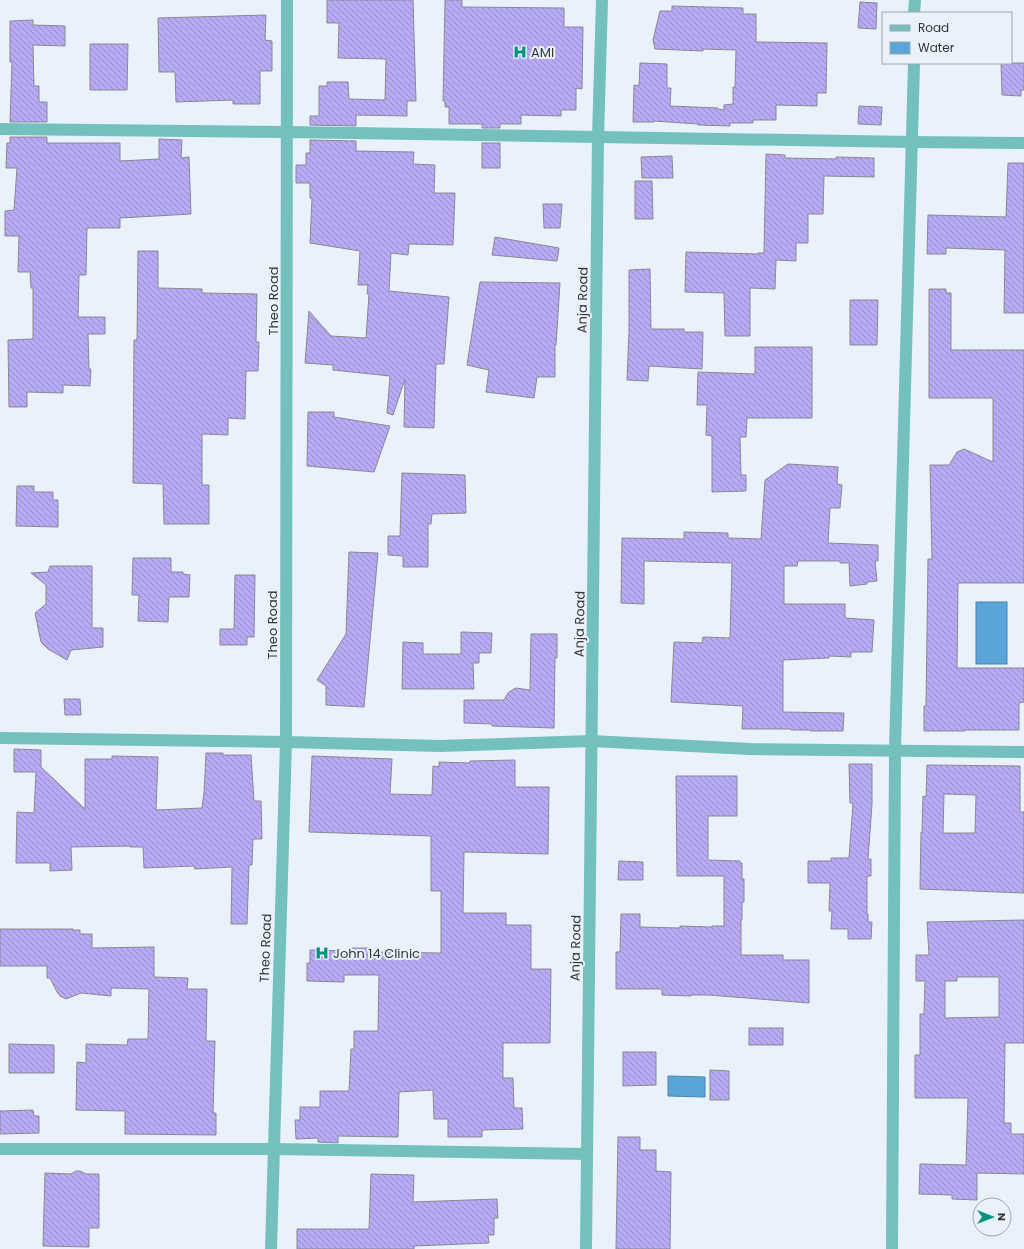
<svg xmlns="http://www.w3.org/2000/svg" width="1024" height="1249" viewBox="0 0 1024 1249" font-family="Poppins,sans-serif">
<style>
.water{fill:#59a4d9;stroke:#4d83a9}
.building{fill:url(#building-back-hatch);stroke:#898891;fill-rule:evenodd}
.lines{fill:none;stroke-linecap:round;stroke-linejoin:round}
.minor{stroke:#74c0bd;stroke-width:12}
.labels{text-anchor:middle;stroke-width:4;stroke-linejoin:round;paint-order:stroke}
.poi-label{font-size:13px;fill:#313538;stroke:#e9f2fa;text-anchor:start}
.street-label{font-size:13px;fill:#313538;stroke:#e9f2fa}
</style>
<defs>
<pattern id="building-back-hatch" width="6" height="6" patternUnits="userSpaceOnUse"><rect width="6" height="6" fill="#b9aaf6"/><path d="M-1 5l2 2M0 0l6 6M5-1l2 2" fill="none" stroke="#978bc8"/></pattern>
</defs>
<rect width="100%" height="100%" fill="#e9f2fa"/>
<g class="water">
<rect x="976" y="602" width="31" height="62"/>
<polygon points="668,1076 705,1077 705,1097 668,1096"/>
</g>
<g class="building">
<polygon points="327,0 413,0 416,101 407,101 407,116 356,115 356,126 310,125 310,116 319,116 319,86 327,86 327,82 348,82 349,99 385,100 386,59 338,58 339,23 327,23"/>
<polygon points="445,0 462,0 462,7 564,8 564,27 583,27 582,89 576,88 576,110 561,110 561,116 521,115 521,124 500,124 500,128 482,128 482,124 449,124 449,107 445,107 445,101 443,101"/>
<polygon points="860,2 877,3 876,29 858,28"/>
<polygon points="672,6 743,8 743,14 756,14 756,42 827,43 826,93 817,93 817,106 776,105 776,120 753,120 753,123 730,123 730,126 698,125 698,124 654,121 654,122 633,122 634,85 639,86 640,63 667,64 667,88 671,88 670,106 718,108 718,109 724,110 724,105 733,104 733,87 735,87 736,50 703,49 703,51 655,49 653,40 660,11 672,11"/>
<polygon points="266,15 265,40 272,41 272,71 260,71 260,104 233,104 233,100 176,102 175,72 159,72 158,18"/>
<polygon points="33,20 33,25 65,26 65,46 33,45 34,86 39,86 39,102 47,102 47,122 10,122 12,62 10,62 10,21"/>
<polygon points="90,44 128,44 127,90 90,90"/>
<polygon points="1001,63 1024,63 1024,90 1021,90 1021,96 1002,95"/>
<polygon points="859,106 882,107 881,125 858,124"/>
<polygon points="10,137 47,137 47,143 120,143 120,161 159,159 159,139 182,140 181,158 189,157 191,214 120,218 120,228 87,228 86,275 79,275 78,317 105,317 105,334 88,334 89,369 91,369 90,386 63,385 63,393 27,392 27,407 9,407 8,340 33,339 33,288 31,288 30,272 18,272 19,236 5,236 5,211 14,210 17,168 6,168 7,143 10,143"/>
<polygon points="310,140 356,141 356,151 414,152 413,164 435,165 434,193 455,193 453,245 409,244 408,255 391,253 389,291 449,297 444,364 436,364 434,428 404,427 405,379 393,415 387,413 390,376 333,370 333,365 305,363 309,311 331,336 366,338 369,294 367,294 368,285 358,285 360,251 310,243 312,198 310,198 310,183 296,183 296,165 306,165 306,153 310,153"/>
<rect x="482" y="143" width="18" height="25"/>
<polygon points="766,154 785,155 785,158 836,159 836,157 874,158 874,177 824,176 823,214 808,214 808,243 796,243 796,261 776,260 775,289 750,288 750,336 725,336 724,293 685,292 686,252 758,254 758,253 764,253"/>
<polygon points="672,156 673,178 642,178 641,157"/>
<polygon points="1008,163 1024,163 1024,313 1004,313 1005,250 946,248 946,254 927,254 928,215 1006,217"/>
<polygon points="635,181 652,181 653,219 635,219"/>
<polygon points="543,204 562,204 560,228 544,228"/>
<polygon points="495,237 559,248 557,261 492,255"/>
<polygon points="138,251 158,251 158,288 202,289 202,293 257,294 256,342 259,342 258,371 246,371 245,419 228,418 228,435 202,434 202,485 209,485 209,524 164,524 163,484 133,483 134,340 137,340"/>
<polygon points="650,269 651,329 684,329 684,332 703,332 702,369 649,366 648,381 627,380 629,331 629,270"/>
<polygon points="480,282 560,283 556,345 555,345 555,377 537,377 534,398 486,392 489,370 467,365"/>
<polygon points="929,289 946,289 946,293 951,293 951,350 1024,350 1024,583 958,583 957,668 1024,668 1024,702 1019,703 1019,730 965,730 965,731 924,731 924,706 926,706 928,559 932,559 930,465 949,465 957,452 964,449 993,462 993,398 929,398"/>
<polygon points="850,300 878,300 877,345 850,345"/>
<polygon points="755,347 812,347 812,418 747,418 746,437 740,437 741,475 746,475 746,491 712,492 712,436 706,435 707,405 697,405 698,372 755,374"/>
<polygon points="308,412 334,412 334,417 390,426 374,472 307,466"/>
<polygon points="788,464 838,467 837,484 842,485 840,508 830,508 828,543 878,545 878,561 875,561 877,581 867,582 867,584 850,586 849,563 840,563 840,561 798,561 797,566 784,566 784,604 845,604 845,618 874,620 872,652 851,652 851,657 829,656 829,658 783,660 783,712 844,713 843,731 810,731 810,730 791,730 791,729 742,729 743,706 671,702 674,642 702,643 703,637 730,638 732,563 644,561 644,604 621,603 622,538 684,539 684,532 728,533 728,538 761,539 765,480"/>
<polygon points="402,473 465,475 466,513 432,514 431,524 428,524 428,567 403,567 403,556 388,555 388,536 400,536"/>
<polygon points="17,486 34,486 34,492 53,492 53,500 58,500 58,527 16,526"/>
<polygon points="349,552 378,553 364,707 326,705 326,686 317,680 346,634"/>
<polygon points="133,558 171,558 171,572 183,572 183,574 190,575 189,597 169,597 168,622 138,621 139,595 132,595"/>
<polygon points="50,566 92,566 92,628 103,628 103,647 71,650 67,660 48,649 41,642 35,613 46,604 46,585 31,573 48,572"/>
<polygon points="235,575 255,575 254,637 247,637 247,645 220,645 220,629 234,629"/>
<polygon points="461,632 492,633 491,653 479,653 479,663 473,663 474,689 402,689 403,642 423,643 423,654 461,654"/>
<polygon points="531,634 557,634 557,658 555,658 554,728 492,726 492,724 464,723 464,700 504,700 508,693 512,690 516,688 530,690"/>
<polygon points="64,699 80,699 81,715 65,715"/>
<polygon points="14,749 41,750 41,767 85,809 85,759 112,759 112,756 158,757 156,810 202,808 204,793 206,753 223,753 223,755 251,755 254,801 261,801 262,839 253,839 252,865 249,865 247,924 231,924 232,867 195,869 194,866 144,868 143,847 130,847 130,846 71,847 72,870 50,871 50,863 16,863 17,812 34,813 36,772 14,772"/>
<polygon points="312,756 392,759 390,794 432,795 433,766 439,767 439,762 470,763 470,761 515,760 515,787 549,787 548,854 464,852 463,913 506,913 506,925 531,925 531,969 551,969 550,1043 503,1043 503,1078 513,1078 514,1108 522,1108 523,1129 482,1130 482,1137 448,1137 448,1119 434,1119 433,1090 399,1092 398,1137 338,1136 338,1143 318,1142 318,1138 296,1139 295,1120 300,1120 300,1107 320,1107 320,1091 349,1091 351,1049 354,1049 354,1031 378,1031 379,975 344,975 344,982 307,981 307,963 310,963 310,950 352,951 352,948 371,948 371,952 441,953 441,891 431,891 431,836 309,832"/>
<polygon points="849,764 872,764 872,804 868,859 871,859 871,876 867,876 867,914 868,914 868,922 872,922 871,939 848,939 848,929 831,929 832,911 829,911 830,883 808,883 808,861 831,861 831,858 849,858 853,803 850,803"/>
<path d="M927 765 1020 766V812H1024V893L920 889 921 832 922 833 923 796 926 797ZM944 794 976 795 975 833H943Z"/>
<polygon points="676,776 737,776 737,816 708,816 708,860 740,861 740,863 742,863 742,879 744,879 744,902 742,902 742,920 741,920 741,955 783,955 783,960 809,960 809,1003 709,995 691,995 691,996 662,995 662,989 616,989 616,952 620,952 621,914 640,914 640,927 680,928 680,926 712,927 712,926 724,926 724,876 677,876"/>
<polygon points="619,861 643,862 643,880 618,880"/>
<path d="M1024 920V1043H1005L1004 1123H1011V1134H1024V1174L977 1173V1200L952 1199V1195L919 1194 920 1164 966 1165 968 1098H915V1055H920V1014H924L925 981H916V955H929L927 922ZM957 977H999V1017L945 1018V981H957Z"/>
<polygon points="0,929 73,929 73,930 80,930 80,934 92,934 92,948 154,947 154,977 188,978 187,989 207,989 206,1041 215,1041 213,1113 216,1113 216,1135 125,1134 125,1111 76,1110 77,1062 86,1063 86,1044 127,1045 128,1039 148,1039 149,989 111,988 111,996 81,993 66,999 60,996 57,992 50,978 47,978 47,966 0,966"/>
<rect x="749" y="1028" width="34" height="17"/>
<polygon points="9,1044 54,1045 54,1073 9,1073"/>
<polygon points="623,1052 656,1052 656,1085 623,1086"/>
<polygon points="710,1070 729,1071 729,1100 710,1100"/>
<polygon points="33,1110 34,1116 39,1116 39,1133 0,1134 0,1111"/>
<polygon points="618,1137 640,1137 640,1150 656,1150 656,1171 671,1172 670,1249 616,1249"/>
<polygon points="76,1171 80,1171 86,1174 99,1174 99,1228 89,1228 89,1247 43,1246 45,1173 71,1174"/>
<polygon points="371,1174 414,1175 413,1202 497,1199 498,1218 494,1218 494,1235 488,1235 489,1243 414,1246 414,1249 297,1249 297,1229 369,1229"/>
</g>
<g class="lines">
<g class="minor">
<polyline points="914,13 915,0"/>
<polyline points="0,129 287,132 912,142 1024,143"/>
<polyline points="0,738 286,742 440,746 591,741 750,749 1024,752"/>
<polyline points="0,1149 273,1149 587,1154"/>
<polyline points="271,1249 286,742 287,0"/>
<polyline points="586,1249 598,137 602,0"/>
<polyline points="892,1249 895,750 914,63"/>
</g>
</g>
<defs>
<g id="hospital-bare" transform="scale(1.08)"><path d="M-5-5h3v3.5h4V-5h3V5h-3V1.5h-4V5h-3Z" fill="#04937f" stroke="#e9f2fa" stroke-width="2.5" paint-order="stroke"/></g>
</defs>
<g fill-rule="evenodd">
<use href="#hospital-bare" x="520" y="52"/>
<use href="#hospital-bare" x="322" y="953"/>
</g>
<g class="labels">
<g class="poi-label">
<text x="531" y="57">AMI</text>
<text x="333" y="958">John 14 Clinic</text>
</g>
<g class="street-label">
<text transform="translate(582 300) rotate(-89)" y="5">Anja Road</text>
<text transform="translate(273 301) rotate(-90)" y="5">Theo Road</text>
<text transform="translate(579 624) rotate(-89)" y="5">Anja Road</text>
<text transform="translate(272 625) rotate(-90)" y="5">Theo Road</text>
<text transform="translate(265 948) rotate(-88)" y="5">Theo Road</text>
<text transform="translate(575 948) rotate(-89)" y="5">Anja Road</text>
</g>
</g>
<rect x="882" y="12" width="130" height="52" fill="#e9f2fa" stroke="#9fa6ac"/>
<rect x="890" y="25" width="20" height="6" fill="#74c0bd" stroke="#9fa6ac"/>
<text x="918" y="32" font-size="12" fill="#313538">Road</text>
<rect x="890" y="42" width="20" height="12" fill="#59a4d9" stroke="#9fa6ac"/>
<text x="918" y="52" font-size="12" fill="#313538">Water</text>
<g transform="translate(992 1217) rotate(90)"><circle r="19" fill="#e9f2fa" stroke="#9fa6ac"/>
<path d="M0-3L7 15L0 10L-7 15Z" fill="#04937f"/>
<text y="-6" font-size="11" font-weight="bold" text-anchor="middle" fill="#313538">N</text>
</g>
</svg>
